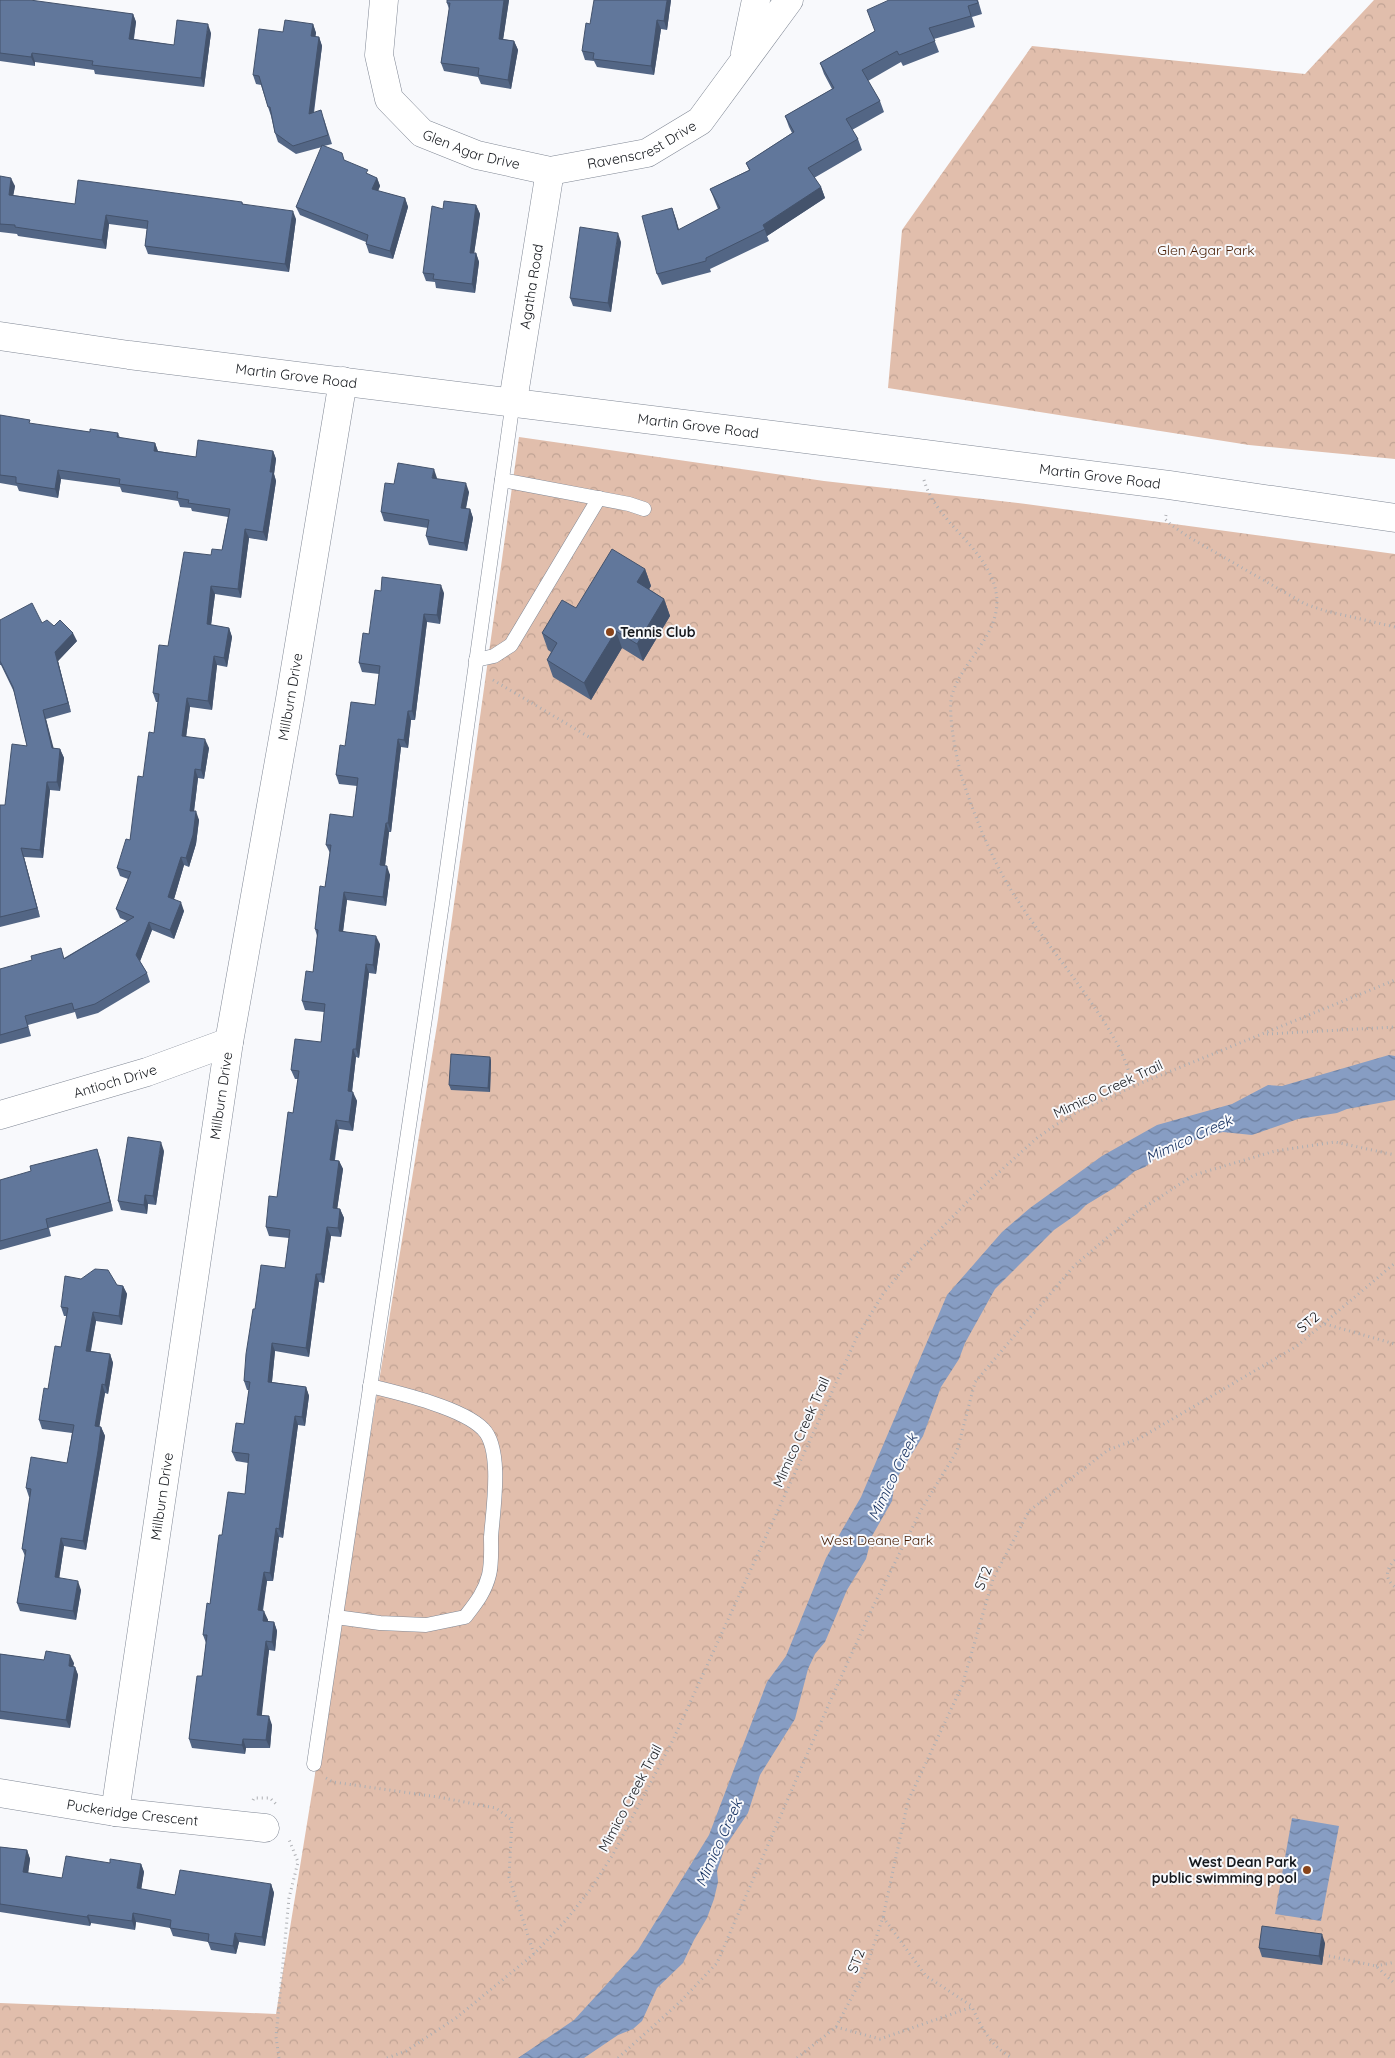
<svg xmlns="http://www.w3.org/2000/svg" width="1395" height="2058" viewBox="0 0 1395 2058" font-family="Quicksand,sans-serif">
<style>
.park{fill:url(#park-crowns)}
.water{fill:url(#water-waves)}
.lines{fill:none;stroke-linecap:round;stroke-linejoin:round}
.service-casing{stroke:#818895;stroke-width:15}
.minor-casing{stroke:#818895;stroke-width:29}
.secondary-casing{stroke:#818895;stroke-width:29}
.path{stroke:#adafb3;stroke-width:3;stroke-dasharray:1 4;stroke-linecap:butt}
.service{stroke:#fff;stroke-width:14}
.minor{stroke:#fff;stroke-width:28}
.secondary{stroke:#fff;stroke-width:28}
.wall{fill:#536685}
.shaded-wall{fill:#44536c}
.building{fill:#61779b;stroke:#44536c}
.poi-dot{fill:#89441a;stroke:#f8f9fc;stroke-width:2}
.labels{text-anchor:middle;stroke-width:4;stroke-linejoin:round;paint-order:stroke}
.street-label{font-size:14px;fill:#16191e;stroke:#f8f9fc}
.park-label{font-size:14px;fill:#471d03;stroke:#f8f9fc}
.poi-label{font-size:14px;font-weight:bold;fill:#16191e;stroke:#f8f9fc;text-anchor:start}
.water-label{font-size:15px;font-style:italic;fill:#183363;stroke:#f8f9fc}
</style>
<defs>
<pattern id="park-crowns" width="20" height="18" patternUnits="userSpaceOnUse" patternTransform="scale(1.25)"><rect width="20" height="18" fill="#e1beac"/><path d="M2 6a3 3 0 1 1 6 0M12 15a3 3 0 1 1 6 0" fill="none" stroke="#c0a394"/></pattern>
<pattern id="water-waves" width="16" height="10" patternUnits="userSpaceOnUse" patternTransform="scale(1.25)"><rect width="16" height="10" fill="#879dc3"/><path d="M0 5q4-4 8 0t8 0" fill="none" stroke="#6d7f9e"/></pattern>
</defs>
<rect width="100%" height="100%" fill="#f8f9fc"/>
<g class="park">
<polygon points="1374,0 1395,0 1395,459 1249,445 888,388 902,230 1032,46 1305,74"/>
<polygon points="519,437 824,481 1026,504 1395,554 1395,2058 0,2058 0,2003 276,2014 438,1019"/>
</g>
<g class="water">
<polygon points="1389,1055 1395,1056 1395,1100 1347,1109 1337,1113 1298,1119 1252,1135 1223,1132 1202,1137 1158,1156 1145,1167 1135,1171 1114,1188 1086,1205 1077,1214 1054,1230 995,1289 965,1343 959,1359 941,1387 923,1436 895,1481 892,1501 872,1536 866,1559 847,1590 825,1642 815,1654 808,1669 795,1719 760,1775 748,1813 725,1847 717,1871 718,1882 714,1899 707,1918 694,1940 683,1963 657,1988 642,2021 633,2029 618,2035 584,2058 518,2058 574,2020 638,1950 709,1835 767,1682 786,1656 826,1558 861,1497 947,1295 1002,1232 1030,1208 1102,1156 1157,1125 1232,1104 1268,1085 1282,1086"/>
<polygon points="1292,1818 1339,1826 1321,1921 1275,1914"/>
</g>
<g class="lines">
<g class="service-casing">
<g id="service">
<polyline points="502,480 629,504 644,509"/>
<polyline points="476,660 494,656 511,645 599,498"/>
<path d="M336 1617 380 1623 426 1625 465 1617C475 1604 485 1592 489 1575 492 1563 491 1549 491 1537 493 1510 503 1449 483 1429 463 1408 399 1393 370 1386"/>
<polyline points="314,1764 442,904 513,401"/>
</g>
</g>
<g class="minor-casing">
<g id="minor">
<path id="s1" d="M384 0 379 55 389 99 422 133 477 155 550 171 647 153 700 121 789 0"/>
<polyline points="745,53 756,0"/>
<path id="s2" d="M513 401 550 171"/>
<path id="s3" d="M0 1115 147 1072 229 1042"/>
<path id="s4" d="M0 1793 115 1812 265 1828"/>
<path id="s5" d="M115 1812 229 1042 290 699 343 381"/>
</g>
</g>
<g class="secondary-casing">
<g id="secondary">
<path id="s6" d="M0 336 129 355 917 453 1169 485 1395 518"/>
</g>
</g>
<g class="path">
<path d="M924 480C937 526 995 551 997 601 997 638 962 661 952 695 947 712 957 763 963 781 977 823 995 867 1020 904 1052 952 1091 996 1119 1047 1125 1059 1129 1073 1134 1086"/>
<polyline points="1166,515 1165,519 1170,524 1187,536 1305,604 1326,611 1395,627"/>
<polyline points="493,680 589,737"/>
<polyline points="1267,1034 1395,1027"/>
<polyline points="1325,1324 1395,1344"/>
<path d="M1395 1560C1386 1569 1384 1578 1395 1587"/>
<polyline points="326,1778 333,1782 438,1797 496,1808 512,1820 509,1877 534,1954"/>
<polyline points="253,1800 254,1798 270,1798 276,1804"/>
<polyline points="883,1917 926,1976 972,2006"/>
<polyline points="1329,1956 1376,1966 1395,1984"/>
<polyline points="1376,1966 1395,1962"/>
<path d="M836 2027 880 2039 972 2007C982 2029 991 2046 1012 2058"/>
<polyline points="279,2058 276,2037 289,1898 298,1862 288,1837"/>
<polyline points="387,2058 406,2051 456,2018 534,1954 567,1919 590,1890 612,1856 673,1740 857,1337 883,1294 913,1257 978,1191 1037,1138 1054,1126 1079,1111 1134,1086 1395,980"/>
<polyline points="618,2058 681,2001 717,1963 828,1706 871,1611 921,1510 957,1451 975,1382 1074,1266 1137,1212 1194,1175 1275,1151 1335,1142 1395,1155"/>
<polyline points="797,2058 836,2027 864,1974 883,1917 908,1801 962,1686 993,1579 1029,1511 1108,1450 1140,1438 1297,1346 1395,1263"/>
</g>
<use href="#service" class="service"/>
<use href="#minor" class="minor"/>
<use href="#secondary" class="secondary"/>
</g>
<g class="wall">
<polygon points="0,0 133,14 136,22 134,39 174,45 211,33 204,87 95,74 94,70 35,62 35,66 0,61"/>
<polygon points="509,0 503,39 514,41 518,50 511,89 481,84 478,77 444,71 441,63 449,9 447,3"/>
<polygon points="671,0 667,30 661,29 654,75 597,67 594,61 585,60 582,51"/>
<polygon points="978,0 982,14 972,17 975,27 934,39 939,52 903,66 901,62 868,81 880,101 884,112 852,130 858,139 862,150 814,178 821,187 825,198 767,236 769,241 710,269 711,272 662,285 657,274 672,208 679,230 718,209 710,189 749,170 746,163 792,133 789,127 785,116 832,89 824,74 820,63 875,31"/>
<polygon points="313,24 316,33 315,37 319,37 322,46 314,113 324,119 332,144 324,146 344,160 369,175 377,178 380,186 378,191 405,198 408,207 393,259 369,253 366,244 366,242 300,215 296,207 322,147 296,154 278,142 275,133 271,116 268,107 261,85 256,84 253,75 283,32"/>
<polygon points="0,176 15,186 13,195 75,204 242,202 243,204 296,219 289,272 148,254 145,246 147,229 109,224 106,249 18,236 17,234 0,232"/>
<polygon points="476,205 480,214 474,253 476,253 479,262 475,293 436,288 435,282 426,281 423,273 443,209"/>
<polygon points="621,242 611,312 573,306 570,298"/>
<polygon points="0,415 31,424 90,432 118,433 120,438 155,443 158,451 196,457 273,451 276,459 274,474 276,481 267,541 249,538 241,598 215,594 211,625 229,628 232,637 227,667 217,665 212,710 190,707 186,737 209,748 204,779 198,778 194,811 199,820 196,844 189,867 184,865 174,899 184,911 174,939 152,930 140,961 147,973 150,982 98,1013 77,1019 75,1012 28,1025 31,1036 0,1044 0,969 64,958 127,921 120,918 116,909 128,879 120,876 117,868 130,840 143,777 154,733 158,702 156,702 153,693 168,646 211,555 222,550 228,517 192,511 191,508 180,507 178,501 122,492 120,487 61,479 58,498 19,491 17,486 0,483"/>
<polygon points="437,478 437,479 469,492 466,509 470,509 473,518 467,551 429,545 426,536 428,528 384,521 381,512 394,484"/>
<polygon points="645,569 651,586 649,589 664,599 670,616 643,661 622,648 591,700 553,677 547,660 551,652 548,650 542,633 576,608"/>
<polygon points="381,591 444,593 440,624 427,622 415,720 411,720 408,748 401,747 391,832 389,832 385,866 390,875 386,906 347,900 343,931 380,944 376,974 369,973 359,1058 356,1057 352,1092 357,1101 353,1131 339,1129 335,1160 339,1161 343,1169 337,1209 340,1209 344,1218 341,1237 331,1236 324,1283 319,1282 309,1357 275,1351 272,1382 306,1387 309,1396 305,1426 298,1425 283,1538 279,1537 273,1581 267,1581 263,1611 268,1620 267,1622 274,1622 277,1631 275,1651 269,1650 261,1715 272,1725 270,1748 246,1748 245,1754 192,1748 189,1739 202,1676 206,1643 203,1635 210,1604 222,1535 245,1494 248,1463 236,1461 232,1452 244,1424 249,1390 247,1390 244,1381 255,1309 285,1268 289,1238 269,1236 266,1227 277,1197 293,1113 298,1079 295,1079 291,1070 321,1042 324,1012 305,1010 302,1001 313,972 317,936 315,929 325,887 330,853 326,845 353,817 357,786 339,784 336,775 345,746 375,705 379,674 362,672 359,663 369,634"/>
<polygon points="0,620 42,623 54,626 77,641 58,661 71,712 46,719 53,748 60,749 64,758 60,791 50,790 43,858 24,857 40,917 0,927 0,805 5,805 27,746 14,692 1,665 0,665"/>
<polygon points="490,1057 491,1061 490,1092 451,1090 449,1085"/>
<polygon points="164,1151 156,1205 148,1204 147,1214 121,1210 118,1201"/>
<polygon points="100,1158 113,1211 49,1228 51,1236 0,1250 0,1180"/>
<polygon points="117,1285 123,1286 127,1294 122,1325 96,1321 91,1351 110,1354 113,1363 108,1394 105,1393 99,1427 101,1427 105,1436 86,1550 64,1546 59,1578 81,1590 76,1620 20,1611 17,1603 25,1556 22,1549 30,1497 29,1497 26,1488 67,1463 72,1433 42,1429 39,1420 61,1347 67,1316 64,1316 61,1307"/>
<polygon points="0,1654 44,1660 74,1663 73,1666 75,1667 78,1675 70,1728 0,1719"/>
<polygon points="0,1847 27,1850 30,1859 28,1873 62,1878 110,1863 141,1864 144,1872 141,1889 175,1895 271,1884 274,1893 265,1946 239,1942 236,1954 211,1950 208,1942 173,1936 170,1928 136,1922 135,1930 91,1923 90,1926 0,1912"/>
<polygon points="1325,1943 1322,1965 1262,1957 1259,1948"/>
</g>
<g class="shaded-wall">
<polygon points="504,0 509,0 502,47 499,39"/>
<polygon points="667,0 671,0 667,30 664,21"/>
<polygon points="133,14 136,22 132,48 129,39"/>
<polygon points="657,20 661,29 654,75 651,66"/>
<polygon points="208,24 211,33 204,87 201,78"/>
<polygon points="313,24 316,33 314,45 311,36"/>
<polygon points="319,37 322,46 312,123 309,114"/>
<polygon points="514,41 518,50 511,89 508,80"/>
<polygon points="32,53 35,62 35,66 31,57"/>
<polygon points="11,178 15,186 12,203 9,195"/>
<polygon points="377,178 380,186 375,198 372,189"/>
<polygon points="821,187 825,198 767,236 763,225"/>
<polygon points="405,198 408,207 393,259 390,251"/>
<polygon points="476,205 480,214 473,261 470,253"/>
<polygon points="672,208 676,219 682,241 678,230"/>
<polygon points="293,211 296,219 289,272 285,264"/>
<polygon points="106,215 109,224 106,249 102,240"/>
<polygon points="618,233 621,242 611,312 608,303"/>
<polygon points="476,253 479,262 475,293 472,284"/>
<polygon points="155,443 158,452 154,451"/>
<polygon points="273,451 276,459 274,474 276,481 267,541 263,532 270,472"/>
<polygon points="434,469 437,478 435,487 432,478"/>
<polygon points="58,470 61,479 58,498 55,489"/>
<polygon points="466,483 469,492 464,516 461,508"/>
<polygon points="470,509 473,518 467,551 464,543"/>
<polygon points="245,529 249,538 241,598 238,589"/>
<polygon points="645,569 651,586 643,599 637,582"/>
<polygon points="441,585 444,593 440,624 437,615"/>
<polygon points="211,586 215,594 210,633 207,624"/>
<polygon points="664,599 670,616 643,661 637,644"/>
<polygon points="424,614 427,622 415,720 412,711"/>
<polygon points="229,628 232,637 227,667 224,658"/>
<polygon points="616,631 622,648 591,700 584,683"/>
<polygon points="73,633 77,641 58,661 71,712 68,703 55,652"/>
<polygon points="214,656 217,665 212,710 208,701"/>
<polygon points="187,698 190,707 185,745 182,736"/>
<polygon points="43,710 46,719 56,757 52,748"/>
<polygon points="408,711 411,720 408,748 404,740"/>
<polygon points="205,739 209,748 204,779 201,770"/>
<polygon points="398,739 401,747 391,832 388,823"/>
<polygon points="60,749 64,758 60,791 57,782"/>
<polygon points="195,769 198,778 193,819 190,811"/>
<polygon points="47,782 50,790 43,858 40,850"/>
<polygon points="196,811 199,820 196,844 189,867 186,858"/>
<polygon points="386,823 389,832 384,874 380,865"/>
<polygon points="21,848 24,857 40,917 37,908"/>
<polygon points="181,857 184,865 172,906 168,897"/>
<polygon points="387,866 390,875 386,906 383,897"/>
<polygon points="344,892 347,900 342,940 339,931"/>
<polygon points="181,902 184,911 174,939 170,930"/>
<polygon points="149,922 152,930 139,964 136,955"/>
<polygon points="376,936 380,944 376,974 373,965"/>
<polygon points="366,964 369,973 359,1058 356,1049"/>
<polygon points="353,1049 356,1057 351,1100 348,1091"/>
<polygon points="490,1057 491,1061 490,1092 488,1088"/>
<polygon points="353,1092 357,1101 353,1131 349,1122"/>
<polygon points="336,1120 339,1129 333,1168 330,1160"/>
<polygon points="161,1142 164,1151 156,1205 153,1196"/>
<polygon points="97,1149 100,1158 113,1211 110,1202"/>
<polygon points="339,1161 343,1169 336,1217 333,1208"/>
<polygon points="145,1195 148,1204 147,1214 144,1205"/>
<polygon points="340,1209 344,1218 341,1237 338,1228"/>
<polygon points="327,1227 331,1236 324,1283 321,1274"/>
<polygon points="316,1274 319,1282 309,1357 306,1348"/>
<polygon points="123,1286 127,1294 122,1325 119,1316"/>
<polygon points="93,1312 96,1321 89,1359 86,1351"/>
<polygon points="272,1343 275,1351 271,1391 268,1382"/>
<polygon points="110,1354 113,1363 108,1394 105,1385"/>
<polygon points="102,1384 105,1393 98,1435 95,1426"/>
<polygon points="306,1387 309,1396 305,1426 302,1417"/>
<polygon points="295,1416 298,1425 283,1538 279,1529"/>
<polygon points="101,1427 105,1436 86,1550 83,1541"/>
<polygon points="276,1528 279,1537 273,1581 270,1573"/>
<polygon points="61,1538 64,1546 58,1586 55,1577"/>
<polygon points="264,1572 267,1581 261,1619 258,1610"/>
<polygon points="78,1581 81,1590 76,1620 73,1611"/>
<polygon points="264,1611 268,1620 266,1630 263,1621"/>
<polygon points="274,1622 277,1631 275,1651 272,1642"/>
<polygon points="266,1641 269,1650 261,1723 257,1715"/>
<polygon points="70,1655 74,1663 72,1674 69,1666"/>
<polygon points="75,1667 78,1675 70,1728 66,1720"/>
<polygon points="269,1716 272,1725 270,1748 266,1740"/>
<polygon points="243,1739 246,1748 245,1754 242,1745"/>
<polygon points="27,1850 30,1859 27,1881 23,1872"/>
<polygon points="141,1864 144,1872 140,1897 137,1888"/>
<polygon points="271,1884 274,1893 265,1946 262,1937"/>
<polygon points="133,1913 136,1922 135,1930 132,1921"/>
<polygon points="88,1915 91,1923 90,1926 87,1917"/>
<polygon points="235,1933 239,1942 236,1954 233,1946"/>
<polygon points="1322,1934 1325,1943 1322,1965 1319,1956"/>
</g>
<g class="building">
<polygon points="0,0 30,0 133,14 129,39 174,45 177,20 208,24 201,78 92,65 93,61 32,53 31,57 0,53"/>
<polygon points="447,0 504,0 499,39 514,41 508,80 478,75 479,68 441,63 450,3 447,3"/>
<polygon points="594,0 667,0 664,21 657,20 651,66 593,59 594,53 582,51 586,23 590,24"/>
<polygon points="889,0 977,0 978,3 968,6 971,16 929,28 935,41 899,55 897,51 862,70 880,101 846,119 858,139 808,168 821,187 763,225 765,229 706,258 706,261 657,274 642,216 672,208 678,230 720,208 710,189 750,170 746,163 794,132 785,116 834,88 820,63 875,31 867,10"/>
<polygon points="285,20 313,24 311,36 319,37 309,114 321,110 328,135 293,146 275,133 270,107 268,107 259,76 253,75 259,29 283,32"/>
<polygon points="322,145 342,153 344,160 368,170 366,173 377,178 372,189 405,198 390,251 366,244 368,235 296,207"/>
<polygon points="0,176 11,178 9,195 75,204 78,180 242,202 242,204 293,211 285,264 145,246 148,221 106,215 102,240 15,227 15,225 0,224"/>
<polygon points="444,201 476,205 470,253 476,253 472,284 433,279 434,274 423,273 432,206 443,209"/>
<polygon points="580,227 618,233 608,303 570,298"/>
<polygon points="0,415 30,420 29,423 90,432 90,429 118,433 117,437 155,443 154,451 196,457 198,440 273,451 270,472 273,472 263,532 245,529 238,589 211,586 207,624 229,628 224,658 214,656 208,701 187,698 182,736 205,739 201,770 195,769 190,811 196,811 193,835 186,858 181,857 168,897 181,902 170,930 149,922 136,955 147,973 95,1004 74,1010 72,1003 25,1016 28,1027 0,1035 0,969 32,960 31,956 61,948 64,959 134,917 116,909 131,872 117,868 126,839 130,840 138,776 143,777 149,732 154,733 159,694 153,693 159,645 168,646 184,552 211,555 212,549 222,550 230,509 188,503 189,500 177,498 178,492 119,484 120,479 58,470 55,489 16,483 16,477 0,475"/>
<polygon points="398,463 434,469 432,478 466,483 461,508 470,509 464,543 426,536 429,520 381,512 385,483 394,484"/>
<polygon points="612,549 645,569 637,582 664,599 637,644 616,631 584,683 547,660 557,643 542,633 562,600 576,608"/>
<polygon points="382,577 441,585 437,615 424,614 412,711 408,711 404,740 398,739 388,823 386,823 380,865 387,866 383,897 344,892 339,931 376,936 373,965 366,964 356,1049 353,1049 348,1091 353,1092 349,1122 336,1120 330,1160 339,1161 333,1208 340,1209 338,1228 327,1227 321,1274 316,1274 306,1348 272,1343 268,1382 306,1387 302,1417 295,1416 279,1529 276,1528 270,1573 264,1572 258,1610 264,1611 263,1621 274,1622 272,1642 266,1641 257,1715 269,1716 266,1740 243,1739 242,1745 189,1739 197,1676 202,1676 207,1635 203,1635 207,1603 210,1604 219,1535 222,1535 228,1492 245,1494 249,1454 232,1452 236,1423 244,1424 250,1382 244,1381 246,1354 253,1309 255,1309 261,1265 285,1268 290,1230 266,1227 269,1196 277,1197 288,1112 293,1113 299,1071 291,1070 295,1039 321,1042 325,1004 302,1001 306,971 313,972 318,930 315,929 320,886 325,887 331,845 326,845 330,814 353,817 358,778 336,775 340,745 345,746 351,702 375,705 380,666 359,663 363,633 369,634 375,590 381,591"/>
<polygon points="32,603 42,623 47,620 54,626 60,620 73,633 55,652 68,703 43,710 52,748 60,749 57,782 47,782 40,850 21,848 37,908 0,917 0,805 5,805 12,744 27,746 13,687 0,661 0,620"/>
<polygon points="451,1054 490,1057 488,1088 449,1085"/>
<polygon points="128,1137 161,1142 153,1196 145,1195 144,1205 118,1201"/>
<polygon points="97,1149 110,1202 46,1219 48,1228 0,1241 0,1180 31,1171 30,1166"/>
<polygon points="95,1269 108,1270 117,1285 123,1286 119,1316 93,1312 86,1351 110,1354 105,1385 102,1384 95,1426 101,1427 98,1451 83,1541 61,1538 55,1577 78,1581 73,1611 17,1603 26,1550 22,1549 31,1489 26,1488 31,1457 67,1463 74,1425 39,1420 44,1388 48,1389 55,1346 61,1347 68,1308 61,1307 65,1276 81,1279"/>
<polygon points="46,1651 70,1655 69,1666 75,1667 66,1720 0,1711 0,1654 44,1660"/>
<polygon points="0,1847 27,1850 23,1872 62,1878 66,1856 110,1863 110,1859 141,1864 137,1888 175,1895 180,1870 271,1884 262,1937 235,1933 233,1946 208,1942 209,1934 170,1928 171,1920 133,1913 132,1921 88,1915 87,1917 0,1904"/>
<polygon points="1262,1926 1322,1934 1319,1956 1259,1948"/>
</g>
<g class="poi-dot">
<circle cx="610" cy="632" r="5"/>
<circle cx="1307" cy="1870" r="5"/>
</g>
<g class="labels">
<g class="street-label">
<text dy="5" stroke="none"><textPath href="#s1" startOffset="378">Ravenscrest Drive</textPath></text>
<text dy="5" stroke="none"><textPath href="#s1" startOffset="200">Glen Agar Drive</textPath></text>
<text dy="5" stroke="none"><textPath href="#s2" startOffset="116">Agatha Road</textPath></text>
<text dy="5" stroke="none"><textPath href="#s6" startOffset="299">Martin Grove Road</textPath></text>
<text dy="5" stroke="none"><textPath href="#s6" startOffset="704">Martin Grove Road</textPath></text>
<text dy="5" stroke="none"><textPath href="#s6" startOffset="1109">Martin Grove Road</textPath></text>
<text dy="5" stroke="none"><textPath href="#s5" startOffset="1129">Millburn Drive</textPath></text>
<text dy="5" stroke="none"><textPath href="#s3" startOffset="120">Antioch Drive</textPath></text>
<text transform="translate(1108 1089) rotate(-25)" y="5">Mimico Creek Trail</text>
<text dy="5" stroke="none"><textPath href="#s5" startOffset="724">Millburn Drive</textPath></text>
<text transform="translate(1308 1322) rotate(-39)" y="5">ST2</text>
<text transform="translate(801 1432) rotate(-66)" y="5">Mimico Creek Trail</text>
<text dy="5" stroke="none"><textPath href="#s5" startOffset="319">Millburn Drive</textPath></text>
<text transform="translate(983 1578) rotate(-69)" y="5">ST2</text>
<text transform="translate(630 1798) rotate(-62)" y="5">Mimico Creek Trail</text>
<text dy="5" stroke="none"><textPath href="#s4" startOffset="134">Puckeridge Crescent</textPath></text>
<text transform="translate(856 1961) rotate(-69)" y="5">ST2</text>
</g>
<g class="park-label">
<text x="1206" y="255">Glen Agar Park</text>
<text x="877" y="1545">West Deane Park</text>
</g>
<g class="poi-label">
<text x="620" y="637">Tennis Club</text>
<text x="1297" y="1867" text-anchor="end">West Dean Park<tspan x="1297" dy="16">public swimming pool</tspan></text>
</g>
<g class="water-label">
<text transform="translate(1189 1139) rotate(-25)" y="5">Mimico Creek</text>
<text transform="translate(893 1477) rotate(-64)" y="5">Mimico Creek</text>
<text transform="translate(719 1843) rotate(-66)" y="5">Mimico Creek</text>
</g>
</g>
</svg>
